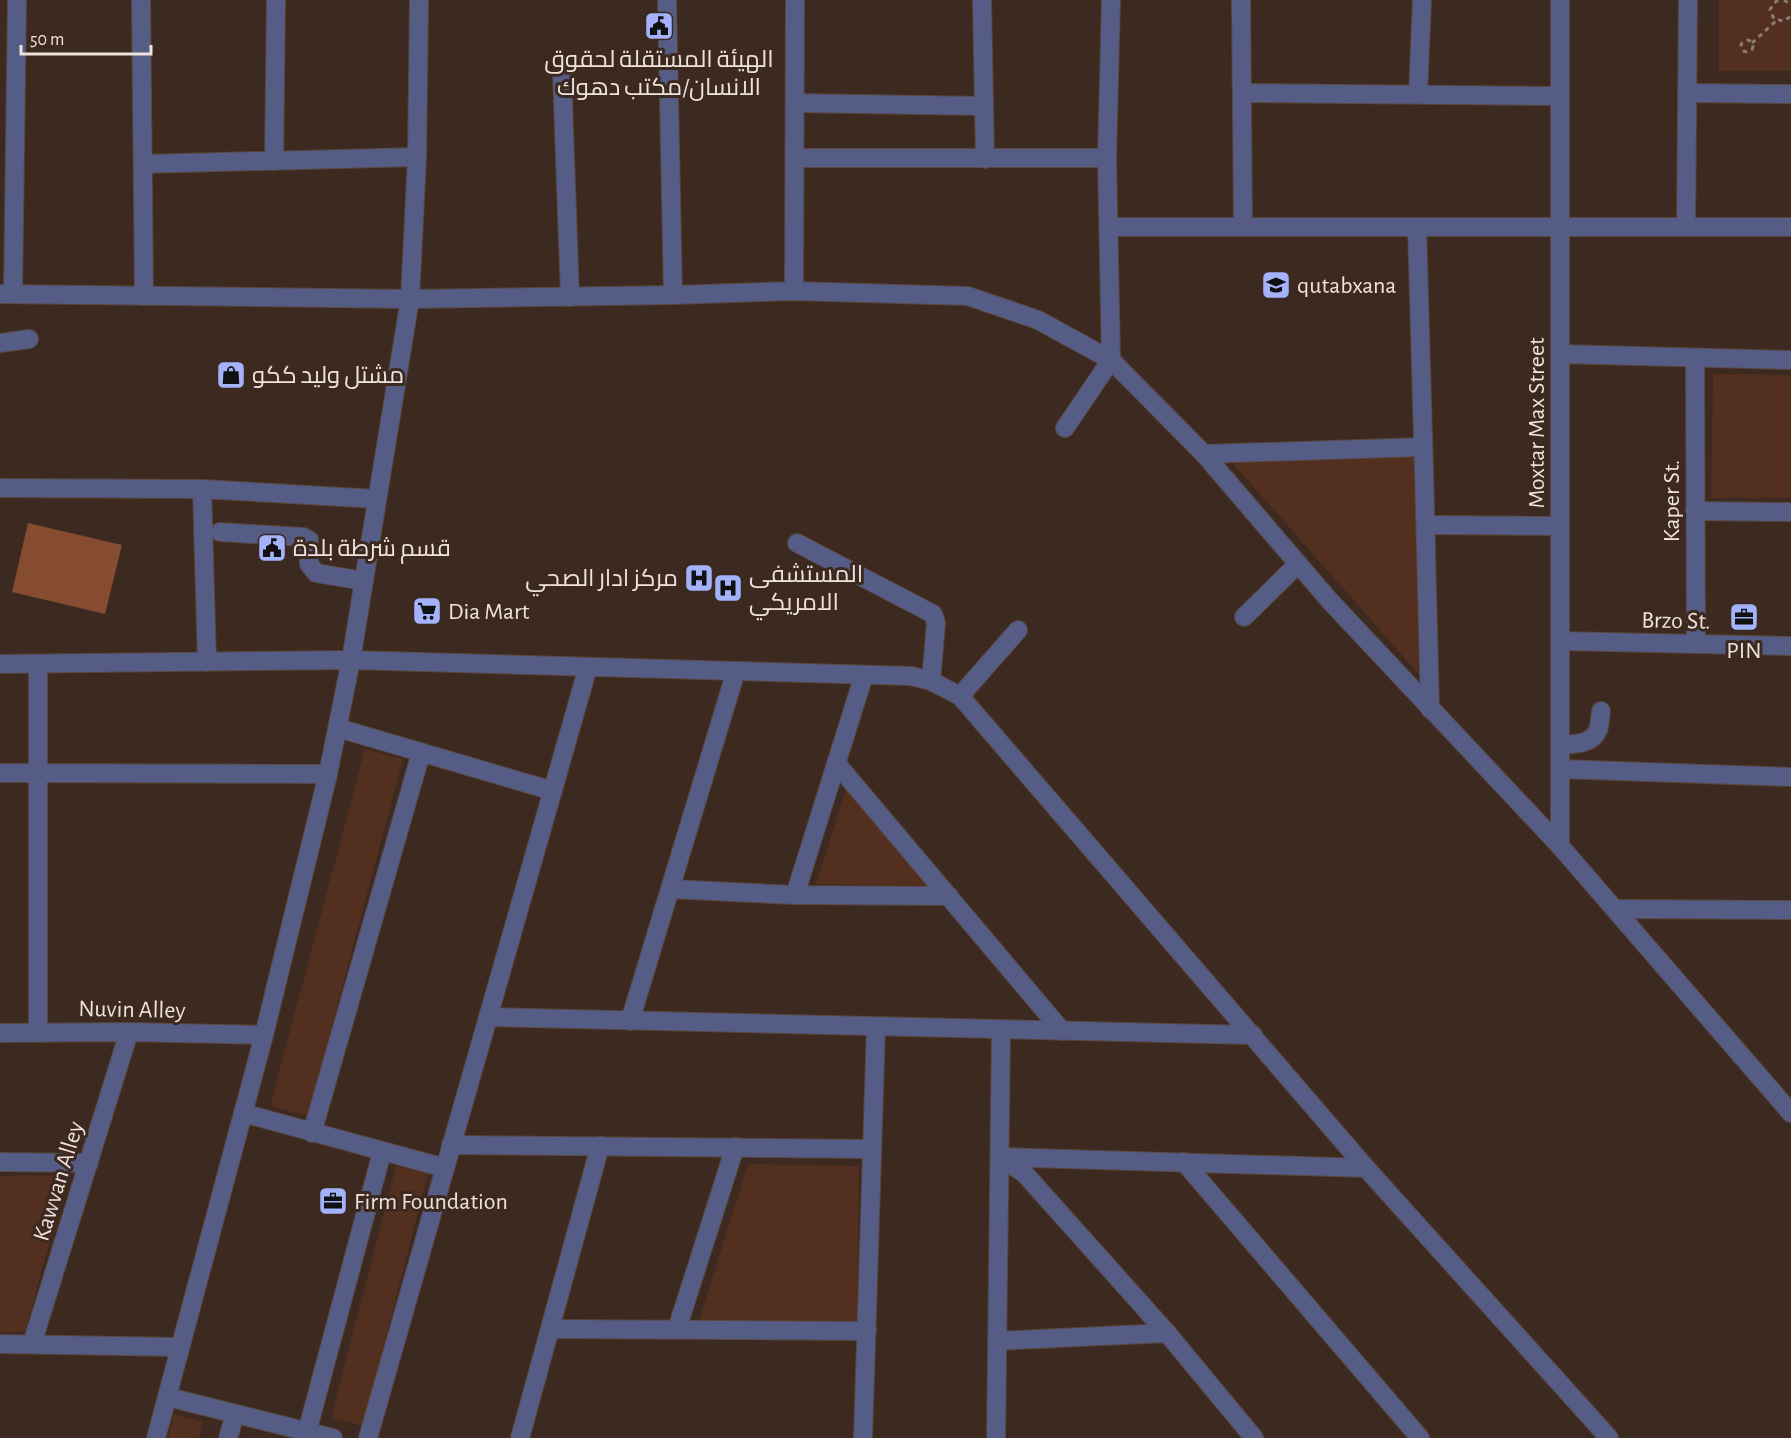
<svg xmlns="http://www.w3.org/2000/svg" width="1791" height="1438" viewBox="0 0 1791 1438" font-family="'Alegreya Sans',Cairo,sans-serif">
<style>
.green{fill:#522f1f}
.building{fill:#854c31}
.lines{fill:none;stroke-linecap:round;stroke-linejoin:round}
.minor-casing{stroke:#59473e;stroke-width:20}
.path{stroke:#8c7c74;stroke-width:3;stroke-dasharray:4.5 4.5;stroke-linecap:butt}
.minor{stroke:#555c85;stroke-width:18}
.labels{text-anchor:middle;stroke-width:6;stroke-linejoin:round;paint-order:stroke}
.poi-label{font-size:24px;fill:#efe2dc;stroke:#3c2920;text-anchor:start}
.street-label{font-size:24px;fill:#efe2dc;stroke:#3c2920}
</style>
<rect width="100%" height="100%" fill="#3c2920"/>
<g class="green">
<rect x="1719" y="0" width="72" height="71"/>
<polygon points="1713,374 1791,375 1791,498 1711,498"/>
<polygon points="1415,456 1423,679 1230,460"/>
<polygon points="365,749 403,759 308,1116 270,1106"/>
<polygon points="847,786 927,886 816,884"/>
<polygon points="748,1164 859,1166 857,1323 699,1321"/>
<polygon points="396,1166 428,1174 363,1426 331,1418"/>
<polygon points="68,1175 25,1332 0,1332 0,1176"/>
<polygon points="174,1414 203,1422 199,1438 168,1438"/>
</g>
<polygon class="building" points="28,523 122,545 105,614 12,592"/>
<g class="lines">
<g class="minor-casing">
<g id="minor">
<polyline points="141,0 144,296"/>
<polyline points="667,0 673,295"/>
<polyline points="982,0 985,159"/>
<polyline points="1241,0 1243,227"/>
<polyline points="562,73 570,297"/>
<polyline points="1242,93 1560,96"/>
<polyline points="1687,93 1791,94"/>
<polyline points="1418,94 1422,0"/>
<polyline points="795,103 984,106"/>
<polyline points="795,158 1107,158"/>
<polyline points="274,161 276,0"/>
<polyline points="143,164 417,157"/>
<polyline points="1108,227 1791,227"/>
<path d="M1417 227C1421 388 1427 548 1430 709"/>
<polyline points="1686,227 1688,0"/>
<polyline points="794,291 795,0"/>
<polyline points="0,294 410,299 673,295 794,291 968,296 1038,320 1111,360 1204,454 1330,601 1560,846 1791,1113"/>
<polyline points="13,294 17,0"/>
<polyline points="0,343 29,339"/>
<polyline points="1560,354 1791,360"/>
<polyline points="1695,358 1696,644"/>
<polyline points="1065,428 1111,360 1107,158 1111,0"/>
<polyline points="1204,454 1422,447"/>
<polyline points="0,488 202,489 377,499"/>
<polyline points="202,489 207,662"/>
<polyline points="1695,511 1791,512"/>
<polyline points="1427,525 1560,526"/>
<polyline points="220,532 303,537 309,540 309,564 316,573 364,581"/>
<polyline points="797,543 933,614 936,623 931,681"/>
<polyline points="1244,617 1298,564"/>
<polyline points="1560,641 1791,646"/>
<polyline points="0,664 351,660 911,676 931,681 960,696 1366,1168 1609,1438"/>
<polyline points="38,664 38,1033"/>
<polyline points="960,696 1018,630"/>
<polyline points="338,728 553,791"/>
<path d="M1560 745C1573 744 1592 745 1598 730 1600 725 1600 717 1601 711"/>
<polyline points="836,763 1062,1031"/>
<polyline points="1560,769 1791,777"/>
<polyline points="0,773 328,774"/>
<polyline points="1560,846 1560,0"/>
<polyline points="670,889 795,895 949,896"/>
<polyline points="795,895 864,675"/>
<polyline points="1615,909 1791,910"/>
<polyline points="488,1017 1253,1035"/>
<polyline points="630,1021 736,671"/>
<polyline points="0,1033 129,1032 264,1035"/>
<polyline points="243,1113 445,1168"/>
<polyline points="312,1133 421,753"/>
<polyline points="451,1145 872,1149"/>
<polyline points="1000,1157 1025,1174 1167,1333 1254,1438"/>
<polyline points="1000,1157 1366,1168"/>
<polyline points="0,1162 89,1163"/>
<polyline points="1184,1162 1420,1438"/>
<polyline points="551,1329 867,1331"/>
<polyline points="677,1329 735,1147"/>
<polyline points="997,1341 1167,1333"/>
<polyline points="0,1344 180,1347"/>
<polyline points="32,1344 129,1032"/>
<polyline points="168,1397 333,1438"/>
<polyline points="307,1432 382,1152"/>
<polyline points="156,1438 264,1035 328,774 351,660 410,299 417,157 419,0"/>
<polyline points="228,1438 235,1414"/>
<polyline points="368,1438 588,667"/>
<polyline points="520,1438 600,1146"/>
<polyline points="863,1438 876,1027"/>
<polyline points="996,1438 1001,1030"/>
</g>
</g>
<g class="path">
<polyline points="1778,0 1773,4 1770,10 1774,19 1784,21 1791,16"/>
<polyline points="1784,0 1791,5"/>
<circle cx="1747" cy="46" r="6"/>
<polyline points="1752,43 1777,20"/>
</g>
<use href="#minor" class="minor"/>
</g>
<defs>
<g id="civic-square" transform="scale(1.5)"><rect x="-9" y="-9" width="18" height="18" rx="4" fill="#a4b2fc" stroke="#3c2920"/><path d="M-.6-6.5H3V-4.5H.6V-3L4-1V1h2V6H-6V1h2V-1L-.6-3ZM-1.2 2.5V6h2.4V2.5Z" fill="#111"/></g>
<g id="school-square" transform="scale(1.5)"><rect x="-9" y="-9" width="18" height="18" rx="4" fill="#a4b2fc" stroke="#3c2920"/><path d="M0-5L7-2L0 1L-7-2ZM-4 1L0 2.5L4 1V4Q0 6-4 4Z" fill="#111"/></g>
<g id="shop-square" transform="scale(1.5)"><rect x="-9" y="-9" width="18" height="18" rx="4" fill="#a4b2fc" stroke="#3c2920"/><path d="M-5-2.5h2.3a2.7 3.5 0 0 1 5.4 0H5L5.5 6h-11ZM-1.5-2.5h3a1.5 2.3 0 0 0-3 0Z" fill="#111"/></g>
<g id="hospital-square" transform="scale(1.5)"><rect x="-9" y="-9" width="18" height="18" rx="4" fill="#a4b2fc" stroke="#3c2920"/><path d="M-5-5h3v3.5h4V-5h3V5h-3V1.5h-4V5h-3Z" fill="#111"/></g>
<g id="supermarket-square" transform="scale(1.5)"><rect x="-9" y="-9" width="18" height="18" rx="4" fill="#a4b2fc" stroke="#3c2920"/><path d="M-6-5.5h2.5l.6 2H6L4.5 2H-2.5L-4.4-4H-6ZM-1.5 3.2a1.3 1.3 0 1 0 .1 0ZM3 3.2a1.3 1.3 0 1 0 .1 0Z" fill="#111"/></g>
<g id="office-square" transform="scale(1.5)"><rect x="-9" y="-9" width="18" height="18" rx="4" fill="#a4b2fc" stroke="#3c2920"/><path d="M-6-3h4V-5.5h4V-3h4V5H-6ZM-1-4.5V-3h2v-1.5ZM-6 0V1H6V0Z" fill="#111"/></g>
</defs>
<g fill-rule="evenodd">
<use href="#civic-square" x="659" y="26"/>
<use href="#school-square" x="1276" y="285"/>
<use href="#shop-square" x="231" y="375"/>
<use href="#civic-square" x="272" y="548"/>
<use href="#hospital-square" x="699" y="578"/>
<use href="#hospital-square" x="728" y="588"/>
<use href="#supermarket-square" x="427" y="611"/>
<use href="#office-square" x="1744" y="617"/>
<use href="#office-square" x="333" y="1201"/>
</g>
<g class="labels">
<g class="poi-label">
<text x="659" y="67" text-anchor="middle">الهيئة المستقلة لحقوق<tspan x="659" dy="28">الانسان/مكتب دهوك</tspan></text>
<text x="1297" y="293">qutabxana</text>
<text x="252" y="383">مشتل وليد ككو</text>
<text x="293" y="556">قسم شرطة بلدة</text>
<text x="749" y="582">المستشفى<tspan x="749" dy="28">الامريكي</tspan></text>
<text x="678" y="586" text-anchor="end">مركز ادار الصحي</text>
<text x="448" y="619">Dia Mart</text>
<text x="1744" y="658" text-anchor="middle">PIN</text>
<text x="354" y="1209">Firm Foundation</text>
</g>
<g class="street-label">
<text transform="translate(1536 423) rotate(-90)" y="8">Moxtar Max Street</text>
<text transform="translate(1671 501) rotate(-90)" y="8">Kaper St.</text>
<text transform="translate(1676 620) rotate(1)" y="8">Brzo St.</text>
<text transform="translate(132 1009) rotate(1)" y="8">Nuvin Alley</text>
<text transform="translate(58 1181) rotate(-73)" y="8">Kawvan Alley</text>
</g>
</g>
<path d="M21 45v9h130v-9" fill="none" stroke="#efe2dc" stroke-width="3"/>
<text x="30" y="45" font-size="18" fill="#efe2dc" stroke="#3c2920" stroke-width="4.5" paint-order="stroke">50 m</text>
</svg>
